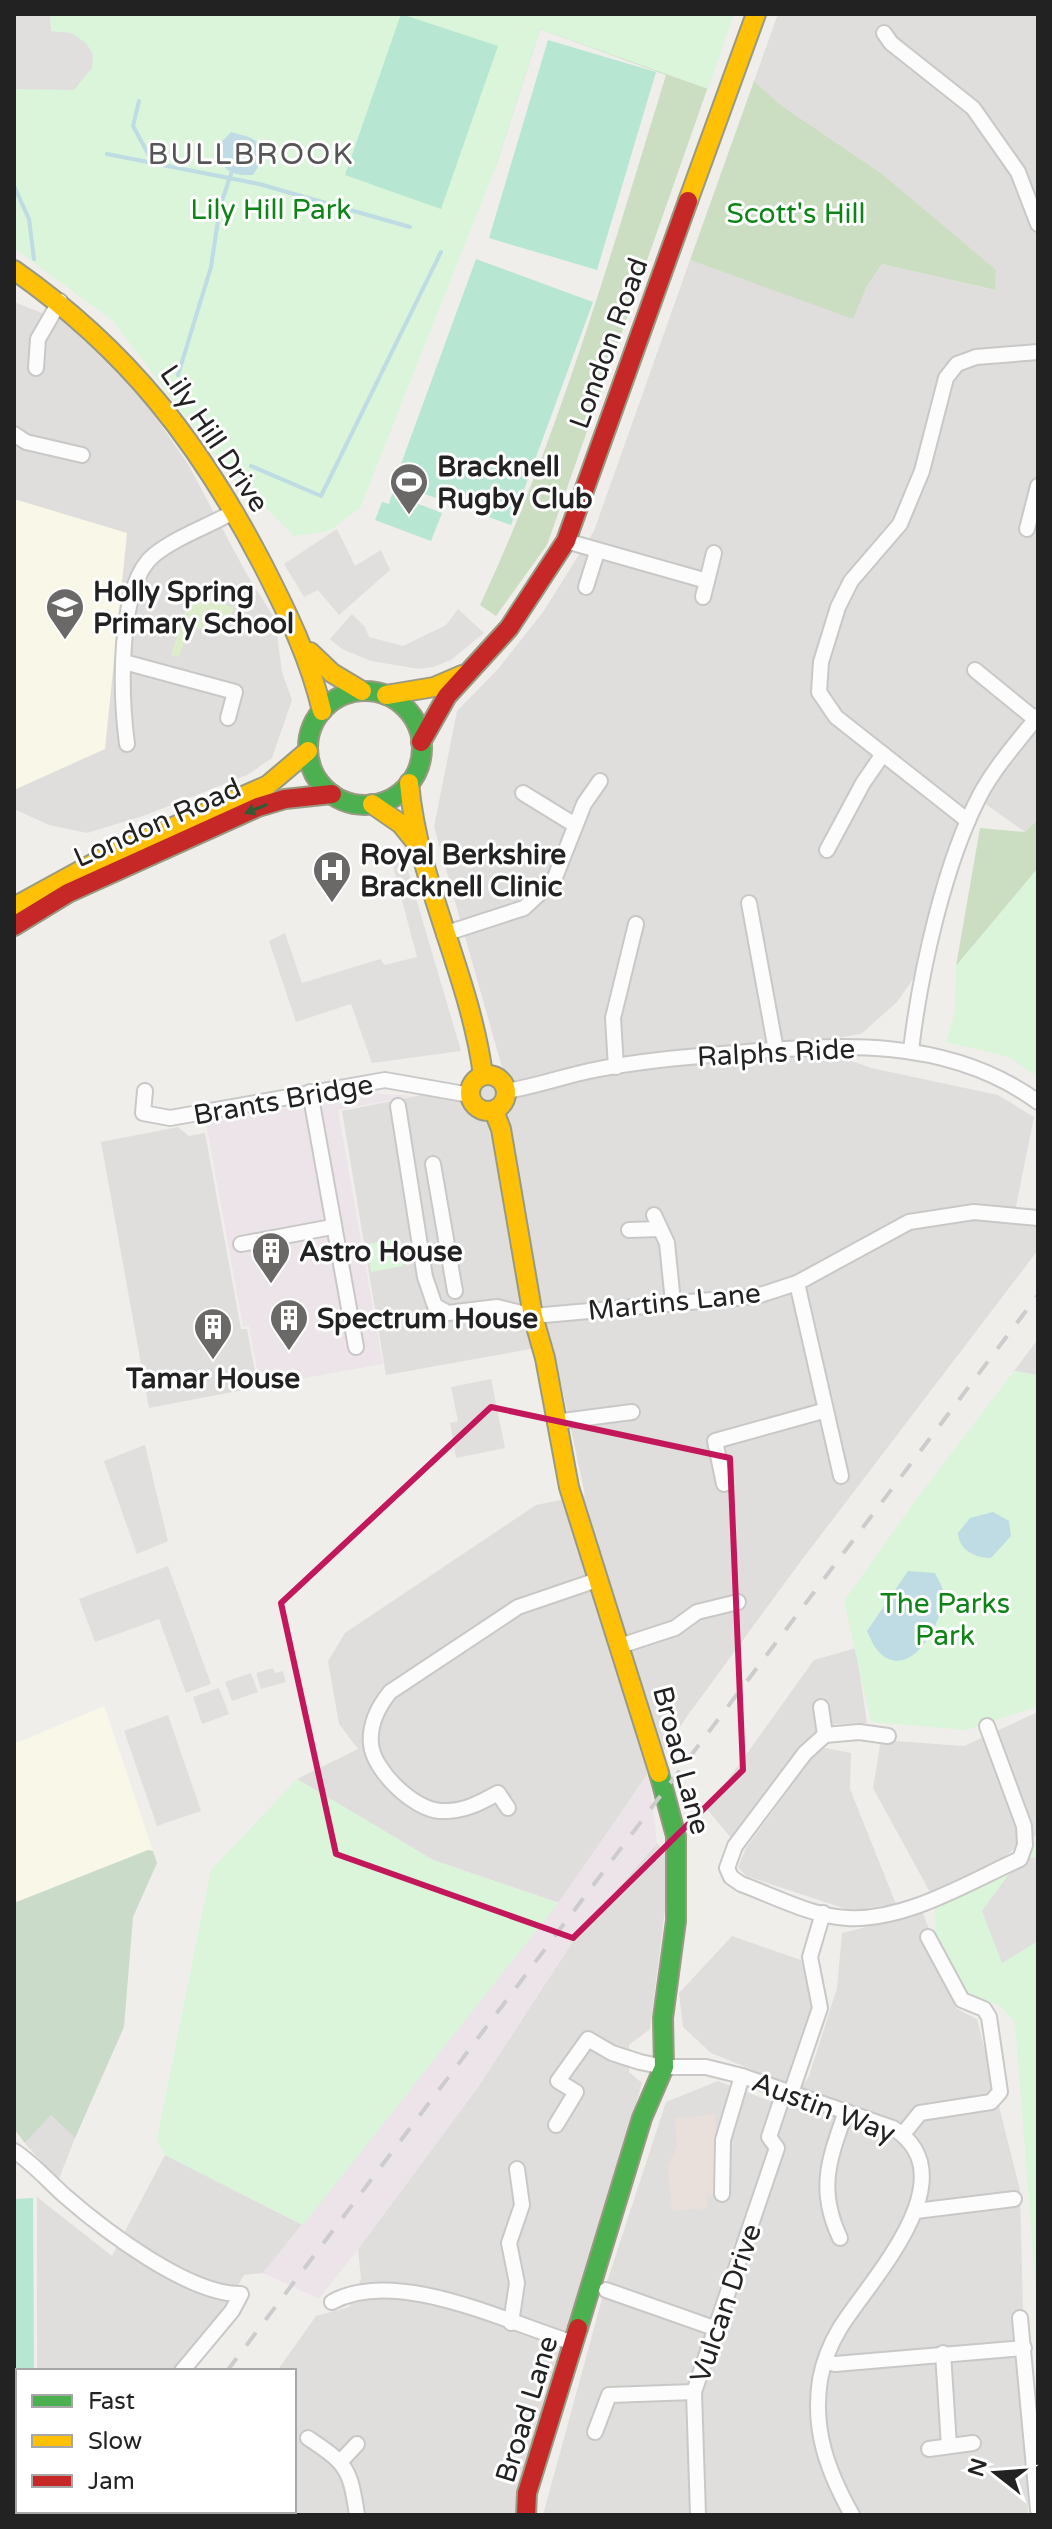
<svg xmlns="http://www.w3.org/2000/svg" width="1052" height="2529" viewBox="0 0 1052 2529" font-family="'Varela Round',sans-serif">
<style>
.residential{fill:#dfdedc}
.industrial{fill:#ede4e9}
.education{fill:#f8f7e8}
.military{fill:#eae0db}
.grass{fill:#ddeccb}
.forest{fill:#cbdec1}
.cemetery{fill:#cadbca}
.park{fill:#daf5da}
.pitch{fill:#b7e6d2}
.parking{fill:#e0dfde}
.water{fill:#bfdbe3}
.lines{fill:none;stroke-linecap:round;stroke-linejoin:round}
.stream{stroke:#bfdbe3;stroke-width:4}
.street-casing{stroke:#c9c8c7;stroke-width:18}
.fast-casing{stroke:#999a82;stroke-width:22}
.slow-casing{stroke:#999a82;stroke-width:22}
.jam-casing{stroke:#999a82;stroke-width:22}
.street{stroke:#fdfcfc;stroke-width:14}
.fast{stroke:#4caf50;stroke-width:18}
.slow{stroke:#ffc107;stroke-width:18}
.jam{stroke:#c62828;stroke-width:18}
.rail{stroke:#ccc;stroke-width:4;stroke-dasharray:16 16;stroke-linecap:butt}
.oneway{fill:#335a34}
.marked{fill:none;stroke:#c2185b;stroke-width:6;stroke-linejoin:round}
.labels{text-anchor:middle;stroke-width:6;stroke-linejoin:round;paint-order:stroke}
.park-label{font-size:28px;fill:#0c8416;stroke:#fff}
.street-label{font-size:28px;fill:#222;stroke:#fff}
.poi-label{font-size:28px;font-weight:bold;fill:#222;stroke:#fff;text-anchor:start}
.neighbourhood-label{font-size:30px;letter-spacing:2px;fill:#555;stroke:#fff}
</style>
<rect width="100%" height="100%" fill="#f0eeeb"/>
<g class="residential">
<polygon points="778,14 1038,14 1038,819 1025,832 973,795 956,831 920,944 913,979 897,1002 861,1034 837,1038 836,1055 871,1068 998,1095 1034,1117 1013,1221 1038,1226 1038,1250 798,1565 688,1715 559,1903 433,1860 297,1779 358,1749 339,1724 328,1661 345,1633 536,1505 585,1495 553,1345 386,1375 342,1111 505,1078 434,827 457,711 498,669 543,612 594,531 690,260 853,318 867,286 882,264 994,290 995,270 881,173 782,106 754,81"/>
<polygon points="14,302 78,327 131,382 188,464 246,573 275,619 282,672 292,700 272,758 247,775 146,815 87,833 49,825 14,809"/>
<polygon points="178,1127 189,1136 205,1133 241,1329 247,1329 258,1387 149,1408 101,1142"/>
<polygon points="1038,1339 1038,1375 1014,1371"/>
<polygon points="856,1648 867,1723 835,1724 812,1735 731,1838 707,1809 814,1660"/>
<polygon points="1038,1712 1038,1835 1021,1842 1004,1858 931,1894 873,1788 881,1740 964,1746"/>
<polygon points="820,1747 851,1753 850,1789 896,1904 849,1910 746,1876 738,1867 746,1848"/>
<polygon points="657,1843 671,1862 650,2029 629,2045 629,2072 642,2083 520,2515 179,2515 182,2511 294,2511 294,2371 277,2371 316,2316 349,2307 361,2279 358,2249 478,2087 573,1941"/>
<polygon points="923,1913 929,1929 919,1937 957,2009 977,2019 1020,2190 1028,2515 543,2515 605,2288 666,2102 718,2081 788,2108 809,2076 837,1988 842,1933"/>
<polygon points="732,1936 801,1960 812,2005 785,2083 711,2053 683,2027 679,1993"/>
<polygon points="51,2115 75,2138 58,2181 25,2143"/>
<polygon points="165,2155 303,2225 263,2273 244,2275 223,2311 174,2371 37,2371 37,2197 112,2256"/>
<polygon points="14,2419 18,2419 18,2511 65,2511 63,2515 14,2515"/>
</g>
<g class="industrial">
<polygon points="371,1093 412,1096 338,1110 383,1364 260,1386 249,1326 243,1327 206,1123"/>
<polygon points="649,1773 657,1843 573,1941 478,2087 358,2249 319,2299 263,2273 558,1903"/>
</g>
<g class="education">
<polygon points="14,499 127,533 105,749 14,790"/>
<polygon points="104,1706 153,1851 148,1850 14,1903 14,1744"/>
</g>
<polygon class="military" points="715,2114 717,2195 707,2196 707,2208 672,2211 668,2166 677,2147 675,2119"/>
<polygon class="grass" points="190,595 234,607 226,636 189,626 179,657 171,655"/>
<g class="forest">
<path d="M439 14H700L715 67 547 545 496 616 480 605C559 436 611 254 666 75L540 29 495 169Z"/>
<polygon points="754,81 782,106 881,173 996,270 995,290 882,264 867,286 853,319 690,260"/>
<polygon points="1038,819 1038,868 956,966 980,828 1025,832"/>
</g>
<polygon class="cemetery" points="148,1850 153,1851 157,1863 133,1917 124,2027 75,2138 51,2115 25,2143 14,2129 14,1903"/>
<g class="park">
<polygon points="14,14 734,14 708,89 540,29 495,169 360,508 329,531 294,536 222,465 113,321 14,248"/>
<polygon points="1038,868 1038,1077 1009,1057 946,1042 955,1011 956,966"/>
<polygon points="398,1238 403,1266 371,1272 367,1244"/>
<polygon points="1014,1371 1038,1375 1038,1706 967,1730 871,1722 844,1601 915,1501"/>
<polygon points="297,1779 433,1860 558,1903 303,2225 165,2155 157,2139 211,1870"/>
<polygon points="1038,1834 1038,2319 1015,2022 999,2005 964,1994 936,1934 935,1907 1026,1864"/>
</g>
<g class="pitch">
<polygon points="401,14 498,46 441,209 345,175"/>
<polygon points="548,40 656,72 597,270 489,238"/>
<polygon points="476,259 593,302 511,525 394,483"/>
<polygon points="392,494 410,501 407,510 412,513 416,503 442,513 431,541 375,520 382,502 389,504"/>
<polygon points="33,2198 34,2371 18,2371 18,2416 14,2416 14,2199"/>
</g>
<g class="parking">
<polygon points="14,14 50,14 51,31 71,33 86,43 93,54 92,68 74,90 14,89"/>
<polygon points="337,529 355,566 381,550 390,570 339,615 318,590 304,597 284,564"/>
<polygon points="458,609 484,633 451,660 433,667 419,669 371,661 342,649 330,639 352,614 365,627 369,637 403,646 446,625"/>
<polygon points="403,854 461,1051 372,1063 351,1004 296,1022 269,941 285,933 302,983 380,959 385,965 417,957 391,859"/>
<polygon points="491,1379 505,1448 456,1458 450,1423 458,1421 451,1387"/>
<polygon points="145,1445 168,1541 137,1554 104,1461"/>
<polygon points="168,1566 211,1684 186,1693 159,1619 95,1642 79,1599"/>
<polygon points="273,1668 275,1673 283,1671 286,1682 261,1689 256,1673"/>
<polygon points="251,1673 258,1692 232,1701 225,1682"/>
<polygon points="219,1688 229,1714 202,1724 193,1697"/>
<polygon points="168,1715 201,1811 157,1826 124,1731"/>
<polygon points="1038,1857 1038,1941 1002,1963 982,1911 1020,1859"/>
</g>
<g class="water">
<path d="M231 132 249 137 265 146 263 159 253 175C228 176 224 170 215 149Z"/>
<path d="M993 1512 1009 1521 1011 1536 991 1558C975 1558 959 1550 958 1533L970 1518Z"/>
<path d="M908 1571 935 1573C937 1578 942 1585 943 1591 946 1618 912 1683 880 1653 874 1648 870 1637 867 1631Z"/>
</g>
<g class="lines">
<g class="stream">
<polyline points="139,101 133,126 152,161"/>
<polyline points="107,154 259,184 410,227"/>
<polyline points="14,186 29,219 34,259"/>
<polyline points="178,375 211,267 220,207 231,174"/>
<polyline points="251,466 321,496 441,252"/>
</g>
<g class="street-casing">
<g id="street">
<polyline points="884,33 891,43 973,108 1018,172 1038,224"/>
<polyline points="36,368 38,339 60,301"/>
<polyline points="14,434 26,442 82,455"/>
<polyline points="1027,529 1038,486"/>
<polyline points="566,541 707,581"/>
<polyline points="586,587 597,552"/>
<polyline points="703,597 714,553"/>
<polyline points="124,662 235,692 228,718"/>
<polyline points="975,670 1035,719"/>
<path d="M127 744C121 699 116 586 154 555 176 537 209 526 235 511"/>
<polyline points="523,793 575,825"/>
<polyline points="968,821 836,717 819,692 821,662 838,607 851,581 900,524 922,471 946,378 957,364 976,357 1038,352"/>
<polyline points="827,850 863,783 883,754"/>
<polyline points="749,903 776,1050"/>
<polyline points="444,934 524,908 554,880 584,804 600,781"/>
<path d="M911 1050C920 973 944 864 980 795 995 767 1018 741 1038 716"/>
<polyline points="616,1067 613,1018 636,924"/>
<polyline points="145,1091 143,1113 170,1118 385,1080 470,1095"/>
<path d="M506 1091C534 1087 561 1077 589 1071 637 1061 685 1057 734 1053 839 1044 948 1036 1038 1102"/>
<polyline points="310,1092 356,1347"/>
<polyline points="398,1106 425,1277 435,1306 448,1313 497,1307 533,1316 757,1296 797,1283 909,1222 974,1212 1038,1218"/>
<polyline points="433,1164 455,1291"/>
<polyline points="654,1215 667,1243 673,1302"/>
<polyline points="629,1230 660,1229"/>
<polyline points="241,1244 332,1227"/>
<polyline points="797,1283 841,1476"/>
<polyline points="555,1422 632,1412"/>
<polyline points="724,1484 715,1441 823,1411"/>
<polyline points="620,1646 675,1628 697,1612 738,1602"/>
<polyline points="821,1707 825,1735"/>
<path d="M888 1736 859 1732 825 1735 805 1753 735 1846 727 1868 731 1877 741 1884C774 1896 811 1916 847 1918 906 1921 967 1883 1020 1859L1025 1845 1024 1826 987 1726"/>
<path d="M508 1808 498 1793C478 1804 463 1812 440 1811 413 1809 373 1770 371 1744 369 1724 378 1707 390 1692L518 1607 597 1580"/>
<polyline points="791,2093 820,2008 810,1957 823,1913"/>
<path d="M556 2125 576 2092 558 2081 588 2039 612 2053 640 2062 664 2067H706L742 2076 893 2128C971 2177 869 2281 840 2328 831 2343 823 2363 820 2380 812 2430 828 2472 852 2515"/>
<polyline points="903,2134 920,2113 991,2102 1000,2092 989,2017 984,2009 962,2000 928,1937"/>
<path d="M14 2151C33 2163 48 2181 65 2196 104 2230 189 2295 241 2294L232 2311 182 2371"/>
<polyline points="722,2194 723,2140 742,2076"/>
<polyline points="916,2211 1014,2199"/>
<path d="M840 2238C817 2189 829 2160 846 2111"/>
<polyline points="606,2290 714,2328"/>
<path d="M332 2302C396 2266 508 2323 574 2343"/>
<polyline points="1020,2318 1038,2510"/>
<polyline points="511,2323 517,2283 509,2243 522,2205 517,2169"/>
<polyline points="943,2353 949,2446"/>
<polyline points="826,2362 835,2364 1024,2348"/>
<polyline points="595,2432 609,2395 694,2392"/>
<path d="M308 2438C347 2464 350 2468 357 2515"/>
<polyline points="929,2449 973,2443"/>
<polyline points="342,2460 357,2444"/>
<polyline points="58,2511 64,2515"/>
<polyline points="698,2515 694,2392 777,2148 769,2137 782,2098"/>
</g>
</g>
<g class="fast-casing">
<g id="fast">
<circle cx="365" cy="748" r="57"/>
<polyline points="578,2328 642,2118 664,2067 663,2018 676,1921 676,1836 659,1773"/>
</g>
</g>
<g class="slow-casing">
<g id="slow">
<polyline points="688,201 756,14"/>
<path d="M14 270C128 350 199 442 263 565 287 612 310 659 322 711"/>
<polyline points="310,652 332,673 362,691"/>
<polyline points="386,695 434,687 462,675"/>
<path d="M409 783C418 884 470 975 483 1075"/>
<polyline points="372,804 401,824 414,840"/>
<polyline points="14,907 107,856 268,785 308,751"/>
<circle cx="488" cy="1093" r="18"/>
<polyline points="494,1111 501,1129 533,1316 545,1358 569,1487 659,1773"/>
</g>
</g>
<g class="jam-casing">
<g id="jam">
<polyline points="421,742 447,696 509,628 566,541 688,201"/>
<polyline points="14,926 68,893 258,807 285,799 332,794"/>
<polyline points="526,2515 527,2493 578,2328"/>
</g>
</g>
<use href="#street" class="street"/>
<use href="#fast" class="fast"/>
<use href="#slow" class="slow"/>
<use href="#jam" class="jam"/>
<g class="rail">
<polyline points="227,2371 1038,1295"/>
<polyline points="122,2515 124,2511"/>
</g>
</g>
<defs><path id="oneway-solid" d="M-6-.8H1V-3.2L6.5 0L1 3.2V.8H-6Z" transform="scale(2)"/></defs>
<use class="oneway" href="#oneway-solid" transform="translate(256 809) rotate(158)"/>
<path class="marked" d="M491 1407 730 1458 743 1770 573 1938 336 1854 281 1603Z"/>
<defs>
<g id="stadium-pin" transform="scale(2)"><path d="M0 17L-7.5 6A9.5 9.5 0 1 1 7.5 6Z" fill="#6a6968" stroke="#fff"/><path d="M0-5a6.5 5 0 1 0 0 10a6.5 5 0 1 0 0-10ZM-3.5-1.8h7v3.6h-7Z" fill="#fff"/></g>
<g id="school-pin" transform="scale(2)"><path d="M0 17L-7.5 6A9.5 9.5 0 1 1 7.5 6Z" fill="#6a6968" stroke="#fff"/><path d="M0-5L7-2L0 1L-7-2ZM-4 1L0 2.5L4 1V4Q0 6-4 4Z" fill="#fff"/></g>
<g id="hospital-pin" transform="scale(2)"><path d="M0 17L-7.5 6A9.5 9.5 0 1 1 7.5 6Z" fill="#6a6968" stroke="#fff"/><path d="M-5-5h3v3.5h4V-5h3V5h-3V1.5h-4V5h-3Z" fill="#fff"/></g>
<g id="building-pin" transform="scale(2)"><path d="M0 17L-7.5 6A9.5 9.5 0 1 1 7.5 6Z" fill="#6a6968" stroke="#fff"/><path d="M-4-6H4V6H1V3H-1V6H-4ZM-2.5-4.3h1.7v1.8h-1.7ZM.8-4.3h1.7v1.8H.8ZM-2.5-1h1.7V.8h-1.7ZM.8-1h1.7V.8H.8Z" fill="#fff"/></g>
</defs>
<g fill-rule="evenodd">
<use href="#stadium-pin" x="409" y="482"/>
<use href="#school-pin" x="65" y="607"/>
<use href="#hospital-pin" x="332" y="870"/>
<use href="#building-pin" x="271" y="1251"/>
<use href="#building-pin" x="289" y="1318"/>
<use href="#building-pin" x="213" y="1327"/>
</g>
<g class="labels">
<g class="park-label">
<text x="271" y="219">Lily Hill Park</text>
<text x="796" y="223">Scott's Hill</text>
<text x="945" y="1613">The Parks<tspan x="945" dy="32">Park</tspan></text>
</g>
<g class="street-label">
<text transform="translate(608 343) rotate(-70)" y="10">London Road</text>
<text transform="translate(215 438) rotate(56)" y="10">Lily Hill Drive</text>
<text transform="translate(157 822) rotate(-24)" y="10">London Road</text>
<text transform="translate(776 1052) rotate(-3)" y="10">Ralphs Ride</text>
<text transform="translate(283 1099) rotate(-10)" y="10">Brants Bridge</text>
<text transform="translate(674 1301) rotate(-6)" y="10">Martins Lane</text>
<text transform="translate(682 1760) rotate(75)" y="10">Broad Lane</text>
<text transform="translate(824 2107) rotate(21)" y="10">Austin Way</text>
<text transform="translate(725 2303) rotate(-71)" y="10">Vulcan Drive</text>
<text transform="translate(526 2409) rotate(-73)" y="10">Broad Lane</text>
</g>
<g class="poi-label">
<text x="437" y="476">Bracknell<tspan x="437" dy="32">Rugby Club</tspan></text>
<text x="93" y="601">Holly Spring<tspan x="93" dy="32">Primary School</tspan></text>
<text x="360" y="864">Royal Berkshire<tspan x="360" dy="32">Bracknell Clinic</tspan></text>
<text x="299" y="1261">Astro House</text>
<text x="317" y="1328">Spectrum House</text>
<text x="213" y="1388" text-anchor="middle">Tamar House</text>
</g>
<g class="neighbourhood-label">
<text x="251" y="164">BULLBROOK</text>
</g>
</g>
<rect width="1052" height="2529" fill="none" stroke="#222222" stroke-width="32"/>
<rect x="16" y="2369" width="280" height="144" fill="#ffffff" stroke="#a7a7a7" stroke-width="2"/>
<rect x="32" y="2395" width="40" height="12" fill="#4caf50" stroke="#a7a7a7" stroke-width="2"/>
<text x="88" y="2409" font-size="24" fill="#222222">Fast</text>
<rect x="32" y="2435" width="40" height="12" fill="#ffc107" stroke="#a7a7a7" stroke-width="2"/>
<text x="88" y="2449" font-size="24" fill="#222222">Slow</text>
<rect x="32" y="2475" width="40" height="12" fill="#c62828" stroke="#a7a7a7" stroke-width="2"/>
<text x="88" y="2489" font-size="24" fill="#222222">Jam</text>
<g transform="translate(996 2473) rotate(287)" stroke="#ffffff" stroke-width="6" paint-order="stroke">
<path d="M0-6L14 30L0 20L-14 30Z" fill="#222222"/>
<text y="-12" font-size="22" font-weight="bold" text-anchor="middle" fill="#222222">N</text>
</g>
</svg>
